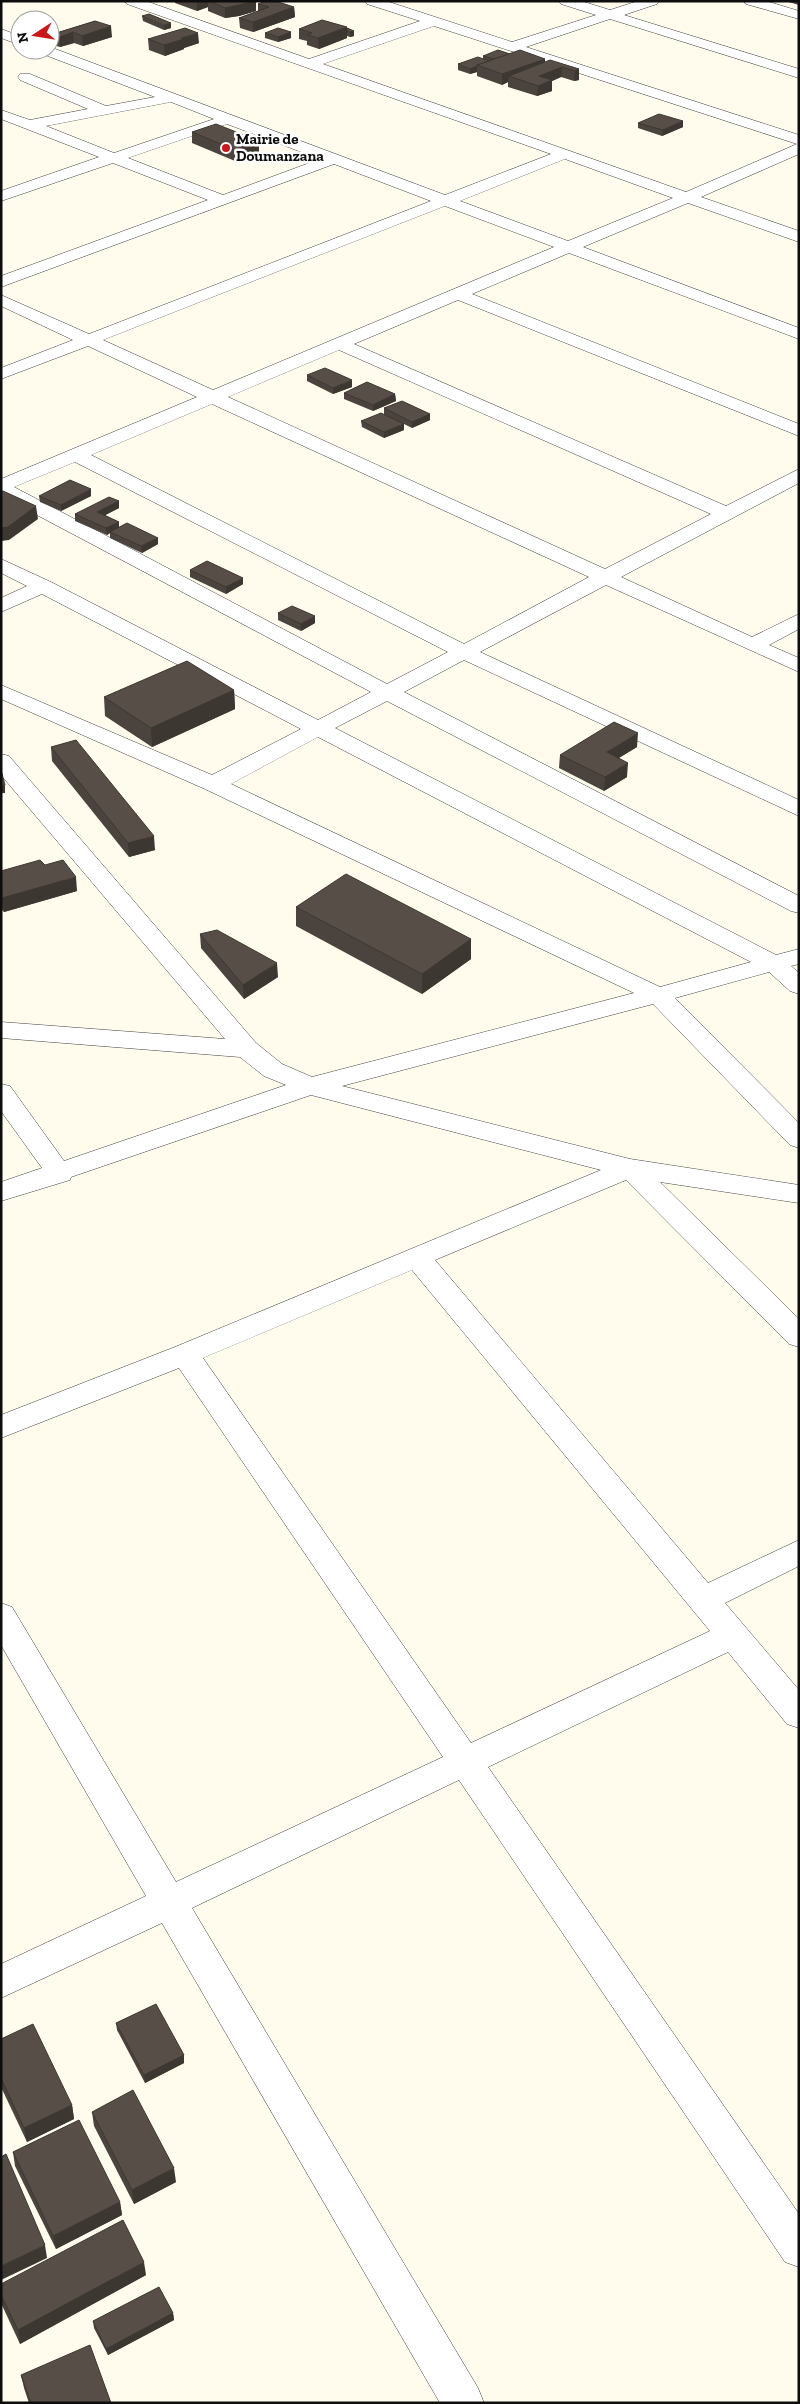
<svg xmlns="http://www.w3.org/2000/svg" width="800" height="2404" viewBox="0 0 800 2404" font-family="'Zilla Slab',serif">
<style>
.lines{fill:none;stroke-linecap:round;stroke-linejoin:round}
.minor-casing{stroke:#404040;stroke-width:1}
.minor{fill:#fff;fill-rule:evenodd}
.wall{fill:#4b433e}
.shaded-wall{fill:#3d3732}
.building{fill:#574e48;stroke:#3d3732}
.poi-dot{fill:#ca1819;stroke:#fff;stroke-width:2}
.labels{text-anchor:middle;stroke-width:5;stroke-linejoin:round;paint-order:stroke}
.far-poi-label{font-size:15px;font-weight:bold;fill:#0d0d0d;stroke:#fff;text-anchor:start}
</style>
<rect width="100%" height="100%" fill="#fffced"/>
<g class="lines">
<g class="minor-casing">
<g id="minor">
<path d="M125 1H146L309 59 420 21 367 4 365 1H386L512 42 596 15 561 4 559 1H581L610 10 638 1H659L657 4 624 15 799 69V78L610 19 526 47 799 135V154L701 197 799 231V242L688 203 583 247 799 328V339L569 253 472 294 799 424V436L458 300 354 344 726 506 799 469V483L621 577 752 637 799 614V629L769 645 799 658V672L606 585 480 652 799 800V816L464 660 404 692 799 896V913L791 911 387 701 335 728 776 955 799 949V964L791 966 799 973V994L790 991 769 972 675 998 799 1123V1148L790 1145 653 1004 342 1086 630 1159 799 1185V1203L660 1182 799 1319V1347L789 1344 626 1180 435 1260 708 1583 799 1540V1566L725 1603 799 1690V1728L787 1724 728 1652 488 1767 799 2214V2267L785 2262 459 1780 192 1908 478 2388 484 2403H440L162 1923 1 1998V1964L146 1896 1 1645V1603L12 1607 176 1882 443 1757 179 1368 1 1438V1415L175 1347 601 1170 311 1095 71 1177 70 1180 1 1201V1182L42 1168 1 1111V1084L10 1086 64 1161 286 1085 264 1076 240 1057 1 1038V1022L225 1039 1 775V754L9 756 256 1043 282 1064 312 1077 634 993 205 789 1 699V685L212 775 301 729 42 594 1 612V598L27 586 1 573V559L51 582 318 720 371 692 1 496V479L197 397 88 346 1 379V368L73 340 1 306V295L89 334 431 201 334 164 1 287V276L208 200 113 163 1 201V191L99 157 1 119V110L30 120 88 109 20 80 18 77 20 74H30L106 106 155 97 40 53 38 50H50V47L445 195 551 154 127 4ZM434 26 797 144 686 192 323 64ZM171 102 214 119 114 153 46 126ZM227 124 320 159 223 195 128 158ZM565 159 673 198 568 241 460 201ZM445 206 554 247 213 390 103 340ZM339 350 711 514 605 569 228 397ZM212 404 589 577 464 644 91 455ZM75 462 448 652 387 684 14 487ZM318 737 751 962 660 987 231 784ZM412 1270 710 1631 471 1743 203 1358Z"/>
<polygon points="744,1 766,1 799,11 799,19 746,4"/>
<polygon points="1,29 20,36 20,45 1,38"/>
</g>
</g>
<use href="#minor" class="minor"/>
</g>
<g class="wall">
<polygon points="175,1 256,1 256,11 239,16 225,18 208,11 208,7 197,11 175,3"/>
<polygon points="785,1 799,1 799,5"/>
<polygon points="258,4 294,7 295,17 253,32 240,28 239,18 258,11"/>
<polygon points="142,16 171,28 164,30 143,21"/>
<polygon points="95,21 112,37 83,46 74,43 60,47 53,45 53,34"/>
<polygon points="347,28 354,31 354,36 350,37 347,36 347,38 319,49 307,45 307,41 299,39 299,29"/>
<polygon points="291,32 291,38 278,42 265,38 265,33"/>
<polygon points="148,39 199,43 184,48 184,49 165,56 149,50"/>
<polygon points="510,54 545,59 545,62 579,69 579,80 574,81 561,77 552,81 552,91 537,96 508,87 508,82 502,85 477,76 477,72 470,74 458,70 458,64 483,59 483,56"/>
<polygon points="683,121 683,127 662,136 638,128 638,123"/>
<polygon points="192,132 259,141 259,152 235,161 192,143"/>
<polygon points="307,375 352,387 333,394 307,381"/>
<polygon points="344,393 395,394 396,401 373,411 344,399"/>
<polygon points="384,408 430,414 430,420 412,428 404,424 404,430 384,438 362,427 361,421 384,414"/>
<polygon points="39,496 91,496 61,511 40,502"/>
<polygon points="119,501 119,508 105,515 119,522 119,527 158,538 158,544 142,553 110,538 110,533 107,535 75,521 75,514"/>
<polygon points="190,570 243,584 226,594 190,577"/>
<polygon points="278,613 315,623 301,631 278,620"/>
<polygon points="234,690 235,709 152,747 105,716 104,697"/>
<polygon points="51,747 155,850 129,857 52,761"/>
<polygon points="637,747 618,758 627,777 604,791 559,768 560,755"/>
<polygon points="45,865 77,891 4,912 1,909 1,871"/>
<polygon points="296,907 471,939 471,959 422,994 296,926"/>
<polygon points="200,934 278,977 244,999 201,948"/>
<polygon points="116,2023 184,2055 184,2063 145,2083 117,2030"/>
<polygon points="1,2039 72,2105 74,2119 27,2142 1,2087"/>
<polygon points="92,2112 176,2182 134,2204 94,2126"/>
<polygon points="13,2152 120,2202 122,2215 56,2249 15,2166"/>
<polygon points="146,2275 20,2344 1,2303 1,2284"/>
<polygon points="173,2313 174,2320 108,2355 94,2328 93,2321"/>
<polygon points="21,2375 111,2403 29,2403 24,2388"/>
</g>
<g class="shaded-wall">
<polygon points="197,1 208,1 208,7 197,11"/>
<polygon points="254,1 256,1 256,11 239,16 225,18 225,8"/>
<polygon points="294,7 295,17 253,32 253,22"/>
<polygon points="171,23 171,28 164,30 164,25"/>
<polygon points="111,26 112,37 83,46 82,36"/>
<polygon points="347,27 347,38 319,49 318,38"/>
<polygon points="354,31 354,36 350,37 350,32"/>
<polygon points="73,32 74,43 60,47 60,37"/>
<polygon points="291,32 291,38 278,42 278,37"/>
<polygon points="198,33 199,43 184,48 184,49 165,56 164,45 181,38"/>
<polygon points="545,59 545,70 509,76 508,82 502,85 502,74"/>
<polygon points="477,66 477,72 470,74 470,69"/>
<polygon points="562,67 561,77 552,81 552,91 537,96 539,76"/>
<polygon points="579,69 579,80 574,81 575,71"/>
<polygon points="683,121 683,127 662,136 663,130"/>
<polygon points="259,141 259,152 235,161 235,150"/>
<polygon points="352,380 352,387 333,394 333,388"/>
<polygon points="395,394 396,401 373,411 373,405"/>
<polygon points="430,414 430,420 412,428 412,422"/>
<polygon points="404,424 404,430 384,438 384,432"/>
<polygon points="91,489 91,496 61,511 61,505"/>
<polygon points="119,501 119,508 98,519 97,512"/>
<polygon points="36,506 38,519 9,540 1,541 1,528"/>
<polygon points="119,522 119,529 110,532 110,533 107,535 106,528"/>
<polygon points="158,538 158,544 142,553 141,546"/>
<polygon points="243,578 243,584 226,594 226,587"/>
<polygon points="315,616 315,623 301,631 301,624"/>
<polygon points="234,690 235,709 152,747 151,728"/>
<polygon points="638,733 637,747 606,766 607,752"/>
<polygon points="628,763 627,777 604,791 605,777"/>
<polygon points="5,785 5,793 1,793 1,786"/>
<polygon points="154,836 155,850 129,857 128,843"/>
<polygon points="76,877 77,891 4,912 2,898"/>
<polygon points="471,939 471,959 422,994 422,974"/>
<polygon points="277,963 278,977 244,999 243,985"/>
<polygon points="184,2055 184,2063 145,2083 144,2075"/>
<polygon points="72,2105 74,2119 27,2142 24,2128"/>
<polygon points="174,2168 176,2182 134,2204 132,2190"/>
<polygon points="120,2202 122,2215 56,2249 53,2236"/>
<polygon points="45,2245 47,2258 1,2280 1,2266"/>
<polygon points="144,2262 146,2275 20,2344 18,2330"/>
<polygon points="173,2313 174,2320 108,2355 106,2349"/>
</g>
<g class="building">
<polygon points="210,1 254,1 239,5 225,8"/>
<polygon points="265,1 275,1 294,7 253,22 239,18 269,7 258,4"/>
<polygon points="149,14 171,23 164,25 142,16"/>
<polygon points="322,20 347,27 318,38 307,35 312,33 299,29"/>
<polygon points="95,21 111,26 82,36 73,32 60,37 53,34"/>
<polygon points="185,28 198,33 181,38 184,39 164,45 148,39"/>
<polygon points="278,28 291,32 278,37 265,33"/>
<polygon points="347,28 354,31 350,32 347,31"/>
<polygon points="498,50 510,54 494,59 483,56"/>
<polygon points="520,50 545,59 502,74 477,65"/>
<polygon points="478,57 489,61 477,65 477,66 470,69 458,64"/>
<polygon points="550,60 579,69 575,71 562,67 539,76 552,80 538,86 509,76"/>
<polygon points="659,114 683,121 663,130 638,123"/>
<polygon points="216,124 259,141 235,150 192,132"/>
<polygon points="325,368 352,380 333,388 307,375"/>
<polygon points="367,382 395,394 373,405 344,393"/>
<polygon points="402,401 430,414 412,422 384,408"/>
<polygon points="381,413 404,424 384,432 361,421"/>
<polygon points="70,480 91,489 61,505 39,496"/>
<polygon points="1,491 3,491 36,506 8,527 1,528"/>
<polygon points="109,497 119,501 97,512 119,522 106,528 75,514"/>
<polygon points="127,523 158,538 141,546 110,532"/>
<polygon points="207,561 243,578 226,587 190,570"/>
<polygon points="292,606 315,616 301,624 278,613"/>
<polygon points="187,661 234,690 151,728 104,697"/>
<polygon points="614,722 638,733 607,752 628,763 605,777 560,755"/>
<polygon points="76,740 154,836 128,843 51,747"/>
<polygon points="1,770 5,785 1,786"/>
<polygon points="40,860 45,865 63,860 76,877 2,898 1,871"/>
<polygon points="346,874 471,939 422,974 296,907"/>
<polygon points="217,930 277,963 243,985 200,934"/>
<polygon points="156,2004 184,2055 144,2075 116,2023"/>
<polygon points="33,2024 72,2105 24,2128 1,2078 1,2039"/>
<polygon points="133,2090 174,2168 132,2190 92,2112"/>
<polygon points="79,2120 120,2202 53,2236 13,2152"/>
<polygon points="6,2154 45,2245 1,2266 1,2157"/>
<polygon points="123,2220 144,2262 18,2330 1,2295 1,2284"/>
<polygon points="159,2287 173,2313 106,2349 93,2321"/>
<polygon points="90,2345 111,2403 31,2403 21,2375"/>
</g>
<circle class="poi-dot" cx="226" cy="148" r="5"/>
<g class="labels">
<g class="far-poi-label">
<text x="236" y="144">Mairie de<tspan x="236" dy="17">Doumanzana</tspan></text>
</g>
</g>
<rect width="800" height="2404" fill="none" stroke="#0d0d0d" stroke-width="5"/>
<g transform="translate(35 35) rotate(258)"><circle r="24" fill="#ffffff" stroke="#9e9e9e"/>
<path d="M0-4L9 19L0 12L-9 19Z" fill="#ca1819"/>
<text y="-8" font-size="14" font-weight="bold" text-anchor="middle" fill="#0d0d0d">N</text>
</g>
</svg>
